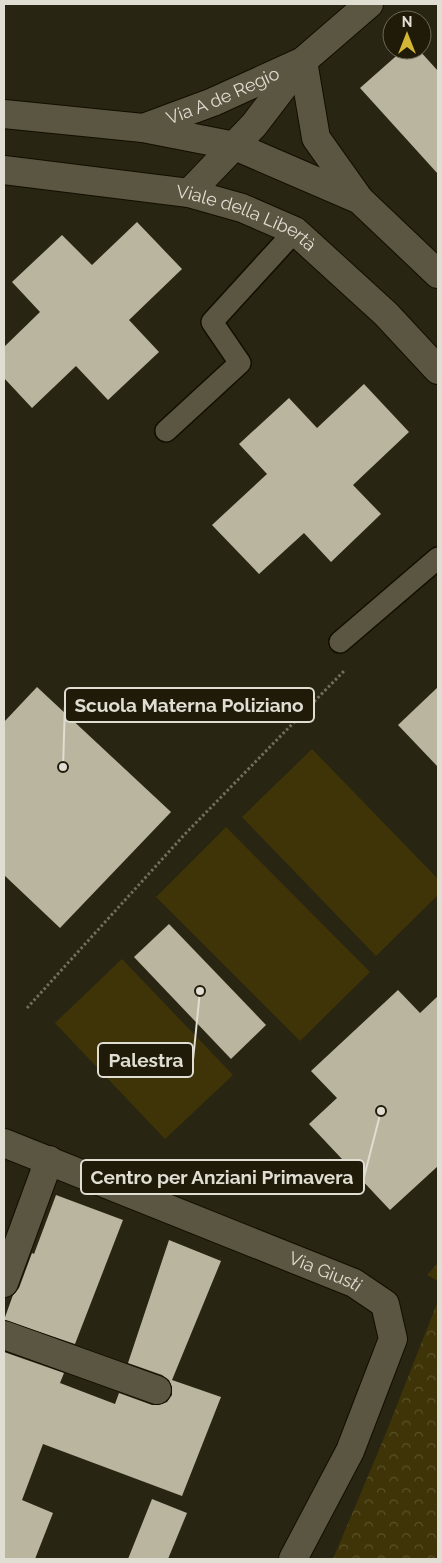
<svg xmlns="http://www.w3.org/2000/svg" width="442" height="1563" viewBox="0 0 442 1563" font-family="Raleway,sans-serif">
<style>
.green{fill:#3f3407}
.park{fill:url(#park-crowns)}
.building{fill:#bab59e}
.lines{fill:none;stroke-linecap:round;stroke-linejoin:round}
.service-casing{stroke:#120e01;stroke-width:24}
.minor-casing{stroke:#120e01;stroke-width:30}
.tertiary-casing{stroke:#120e01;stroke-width:30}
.path{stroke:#736f60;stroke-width:3;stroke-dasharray:2.5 2.5;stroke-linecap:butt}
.service{stroke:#5b5642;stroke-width:21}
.minor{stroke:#5b5642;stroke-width:28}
.tertiary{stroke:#5b5642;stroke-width:28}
.labels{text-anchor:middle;stroke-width:5;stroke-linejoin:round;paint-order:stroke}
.street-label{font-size:18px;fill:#e0ddd2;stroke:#201b09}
.leader{fill:none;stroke:#e0ddd2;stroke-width:2}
.callout-dot{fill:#e0ddd2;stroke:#201b09;stroke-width:2}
.callout{fill:#201b09;stroke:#e0ddd2;stroke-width:2}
.callout-label{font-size:19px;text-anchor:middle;font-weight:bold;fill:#e0ddd2}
</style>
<defs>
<pattern id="park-crowns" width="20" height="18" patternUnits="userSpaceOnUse" patternTransform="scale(1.25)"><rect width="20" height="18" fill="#3f3407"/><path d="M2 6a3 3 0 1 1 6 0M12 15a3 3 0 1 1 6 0" fill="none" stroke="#5a512a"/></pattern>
</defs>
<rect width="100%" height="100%" fill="#292513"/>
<g class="green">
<polygon points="312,749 438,879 438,895 376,956 242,817"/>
<polygon points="226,827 370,972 300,1041 156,897"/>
<polygon points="122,959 233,1075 165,1139 55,1023"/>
</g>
<g class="park">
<polygon points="438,1263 438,1281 427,1275"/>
<polygon points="438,1301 438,1559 333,1559 384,1438"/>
</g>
<g class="building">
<polygon points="403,50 419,50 438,71 438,174 360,88"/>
<polygon points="137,222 182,269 129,320 159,352 108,400 76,366 32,408 4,378 4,347 40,312 12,282 62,235 92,265"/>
<polygon points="364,384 409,432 353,485 381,514 331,562 304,533 259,574 212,525 267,474 239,444 289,398 317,428"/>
<polygon points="37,687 171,812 60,928 4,875 4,722"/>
<polygon points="438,687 438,767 398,725"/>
<polygon points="169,924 266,1025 231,1059 134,957"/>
<polygon points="398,990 420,1013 438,996 438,1166 390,1210 309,1124 337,1098 311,1071"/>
<polygon points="56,1195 123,1220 75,1344 4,1320 13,1295 19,1288 32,1253 34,1254"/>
<polygon points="169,1240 221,1261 172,1380 221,1397 182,1496 43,1444 22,1500 53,1513 35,1559 4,1559 4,1352 64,1373 60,1383 115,1404 119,1393 152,1405 159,1405 167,1402 172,1395 172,1387 169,1380 162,1375 128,1363"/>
<polygon points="152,1499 187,1513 168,1559 128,1559"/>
</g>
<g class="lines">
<g class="service-casing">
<g id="service">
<polyline points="166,431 240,363 212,322 295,231"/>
<polyline points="340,642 438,558"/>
</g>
</g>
<g class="minor-casing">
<g id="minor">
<polyline points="303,61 316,138 360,200"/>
<path id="s1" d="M143 128 213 102 299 63"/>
<polyline points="189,193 254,125 303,61 369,4"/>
<path id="s2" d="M4 1143 354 1283 385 1304 393 1339 350 1451 293 1559"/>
<polyline points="4,1283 49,1160"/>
<polyline points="4,1335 157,1390"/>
</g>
</g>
<g class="tertiary-casing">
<g id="tertiary">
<polyline points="4,114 143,128 235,146 360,200 438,274"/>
<path id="s3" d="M4 170 189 193 242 208 295 231 386 314 438 370"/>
</g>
</g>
<polyline class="path" points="27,1008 185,834 344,671"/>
<use href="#service" class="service"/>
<use href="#minor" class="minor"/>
<use href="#tertiary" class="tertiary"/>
</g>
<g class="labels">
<g class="street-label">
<text dy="6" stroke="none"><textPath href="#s1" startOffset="86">Via A de Regio</textPath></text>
<text dy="6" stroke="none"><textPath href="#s3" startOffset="249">Viale della Libertà</textPath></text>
<text dy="6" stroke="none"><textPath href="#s2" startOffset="346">Via Giusti</textPath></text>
</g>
</g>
<path class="leader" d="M63 767L65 705M200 991L193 1060M381 1111L364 1177"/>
<g class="callout-dot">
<circle cx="63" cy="767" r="5"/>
<circle cx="200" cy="991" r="5"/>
<circle cx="381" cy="1111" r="5"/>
</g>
<g class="callout">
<rect x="65" y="688" width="249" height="34" rx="5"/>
<rect x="98" y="1043" width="95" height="34" rx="5"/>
<rect x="81" y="1160" width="283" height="34" rx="5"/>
</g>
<g class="callout-label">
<text x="189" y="712">Scuola Materna Poliziano</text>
<text x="146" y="1067">Palestra</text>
<text x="222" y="1184">Centro per Anziani Primavera</text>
</g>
<rect width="442" height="1563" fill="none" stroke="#e0ddd2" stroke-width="10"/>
<g transform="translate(407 35)"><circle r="24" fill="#201b09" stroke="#6d6959"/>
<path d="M0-4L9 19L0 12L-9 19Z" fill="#d4b635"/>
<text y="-8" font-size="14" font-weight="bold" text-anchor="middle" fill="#e0ddd2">N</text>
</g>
</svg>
